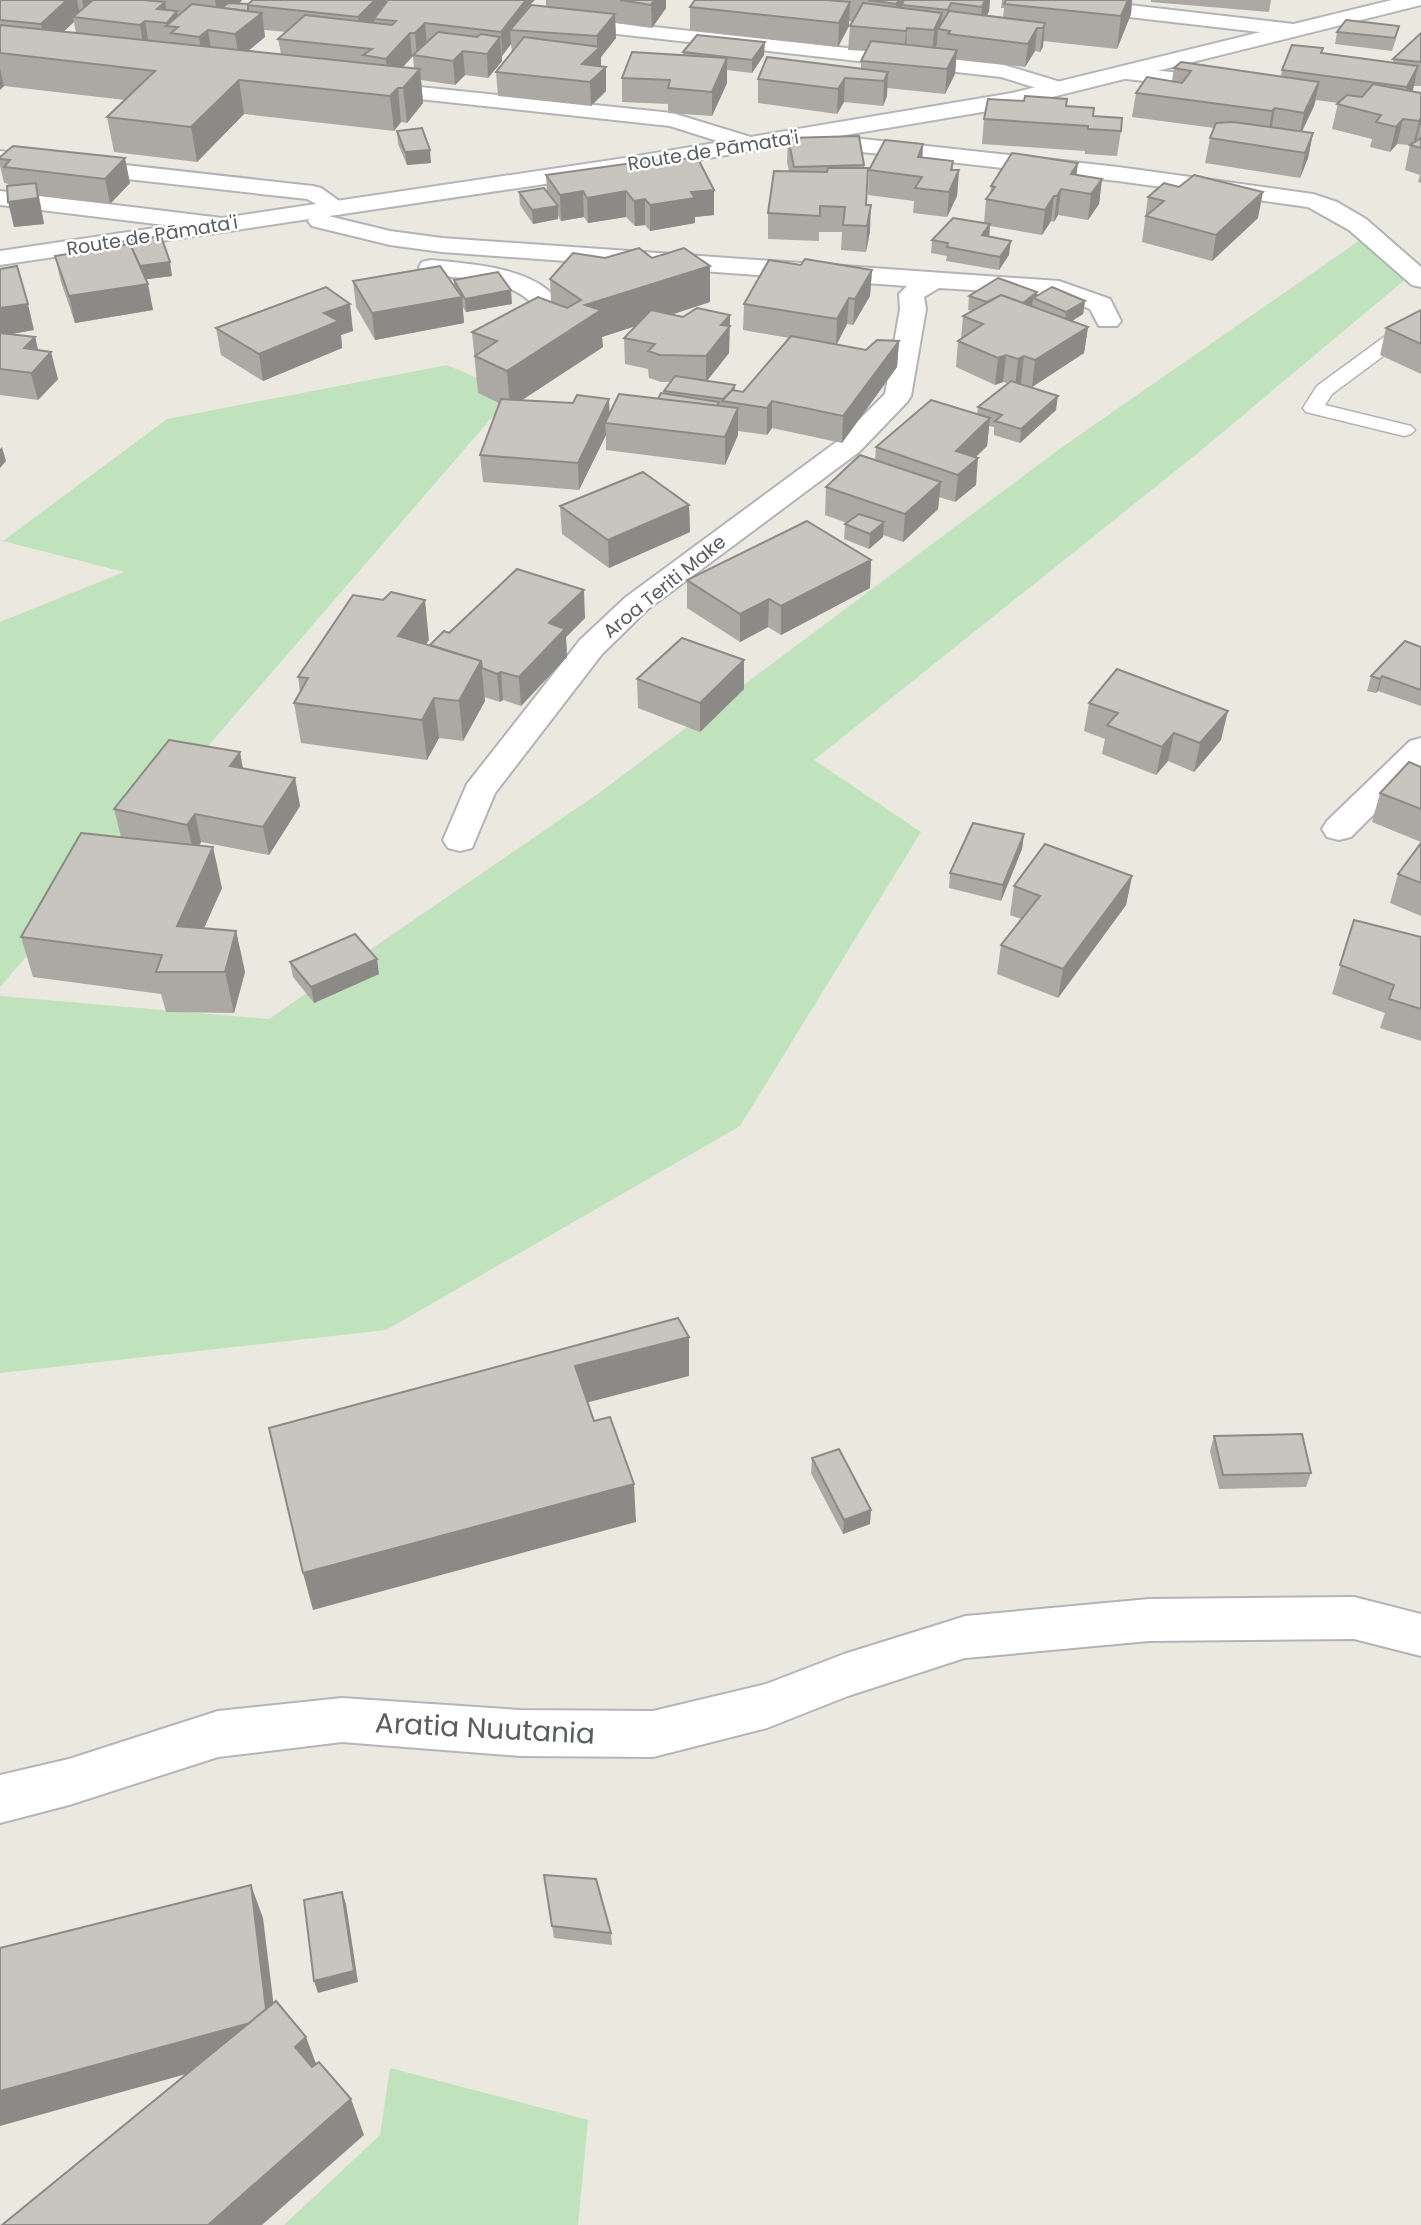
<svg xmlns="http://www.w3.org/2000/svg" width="1421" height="2225" viewBox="0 0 1421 2225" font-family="Poppins,sans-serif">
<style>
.green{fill:#c0e2bd}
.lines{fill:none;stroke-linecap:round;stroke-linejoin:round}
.lane-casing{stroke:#b1b4b7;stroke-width:3}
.street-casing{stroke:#b1b4b7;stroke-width:4}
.secondary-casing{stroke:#b2b6ba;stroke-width:4}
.lane{fill:#fff;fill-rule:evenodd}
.street{fill:#fff;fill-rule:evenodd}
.secondary{fill:#fff;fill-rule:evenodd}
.wall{fill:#aca9a4;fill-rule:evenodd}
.shaded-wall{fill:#8c8a86}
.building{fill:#c8c5bf;stroke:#8c8a86;stroke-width:2}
.labels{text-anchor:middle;stroke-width:5;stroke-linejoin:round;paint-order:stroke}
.far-street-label{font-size:19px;fill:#595d60;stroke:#fff}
.near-street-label{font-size:28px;fill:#595d60;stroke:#fff}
</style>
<rect width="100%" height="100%" fill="#ebe8e0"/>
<g class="green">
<polygon points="1363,238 1407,278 1199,452 814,760 921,832 740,1126 386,1330 0,1373 0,996 269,1019 599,793 1058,450"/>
<polygon points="447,365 513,393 0,987 0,622 124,572 3,541 167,419"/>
<polygon points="390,2068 588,2120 578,2225 284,2225 380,2135"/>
</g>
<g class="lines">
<g class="lane-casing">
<polygon id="lane" points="1421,313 1421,328 1332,394 1325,405 1411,426 1415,430 1411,434 1404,436 1306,412 1303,408 1317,386 1414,315"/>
</g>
<g class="street-casing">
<g id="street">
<polygon points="1024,0 1086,0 1293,24 1303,30 1293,36 1034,6"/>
<polygon points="562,17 1004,65 1067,84 1070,89 1059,95 1001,77 555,27 552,23"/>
<polygon points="1125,67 1225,78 1236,84 1225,90 1117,78 1114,73"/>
<polygon points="371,82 672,113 754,138 757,143 746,150 670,126 363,93 360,88 363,83"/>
<polygon points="808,133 1118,167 1313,194 1337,202 1366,219 1421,267 1421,287 1412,285 1349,230 1308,207 1118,181 800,145 797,140"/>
<polygon points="0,151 313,186 321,188 349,208 345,213 337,215 307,199 0,165"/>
<polygon points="0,191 222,218 230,220 234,225 230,230 222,232 0,205"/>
<polygon points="320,214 390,231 442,238 1059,281 1110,299 1121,321 1117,326 1099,326 1090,309 1055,295 939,288 924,297 926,309 911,396 907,402 859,452 648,609 602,654 495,793 472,848 460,851 448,848 443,840 467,784 580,640 626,597 839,440 885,394 900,309 899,294 907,286 442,252 390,245 312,226 308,221 312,216"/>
<path d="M431 260C470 264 534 267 558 301 557 309 558 322 553 329 547 340 523 343 512 340L508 335 512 330 530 323 532 303C503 275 459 281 422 272L419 267 422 262Z"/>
<polygon points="1421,738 1421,767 1351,837 1339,840 1327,837 1322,829 1327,821 1410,741"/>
<polygon points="1354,1597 1421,1614 1421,1656 1354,1639 1149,1641 966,1658 949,1652 942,1637 949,1622 966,1616 1149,1599"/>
</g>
</g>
<g class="secondary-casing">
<g id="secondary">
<polygon points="1392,0 1421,0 1421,5 1012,107 625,172 0,265 0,251 625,158 1012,93"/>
<polygon points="966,1616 983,1622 990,1637 983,1652 848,1696 767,1728 653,1757 520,1756 342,1742 218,1757 69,1805 0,1823 0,1775 69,1759 218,1711 342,1698 520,1710 653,1711 766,1684 844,1654"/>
</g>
</g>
<use href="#lane" class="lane"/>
<use href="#street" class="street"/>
<use href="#secondary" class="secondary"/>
</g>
<g class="wall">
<path d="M0 0H242L239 4H248L386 3 527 8V10L546 7V0H666V8L652 28 615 23 616 38 601 57V66L606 67V91L591 106 498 96 496 72 512 52 511 44 502 56V61L488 78 465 75 455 85 421 80 423 103 407 123 401 122 394 131 244 114 197 162 114 152 107 117 125 100 4 86 0 90ZM74 22 76 33 63 31ZM264 30 286 32 278 39 281 54 248 51 265 37ZM412 57H413L414 68 403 67Z"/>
<polygon points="840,0 990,0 989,11 987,16 1003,18 1004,8 1001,8 1002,0 1132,0 1131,14 1117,49 1043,41 1043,47 1040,52 1035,51 1025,67 956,59 955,74 945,94 887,88 887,96 883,106 844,102 837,114 758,103 758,79 861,68 861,61 866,51 848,50 850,26 852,22 849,21 849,26 838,47 690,30 690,7 840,1"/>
<polygon points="1151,0 1271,0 1269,12 1151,2"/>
<polygon points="1337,32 1396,39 1392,51 1335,44"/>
<polygon points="1421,33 1421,86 1414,86 1412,92 1421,93 1421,183 1418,182 1420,175 1405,170 1410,145 1397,144 1390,152 1370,147 1372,139 1332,129 1338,103 1316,100 1314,106 1302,132 1313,133 1308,158 1300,178 1205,163 1210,138 1214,128 1132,117 1136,93 1172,81 1174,68 1281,76 1282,70 1322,53 1393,62 1393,59"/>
<polygon points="683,52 764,55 752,73 727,70 727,83 712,116 668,113 668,104 622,102 622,78 683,55"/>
<polygon points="1066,106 1093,116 1121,131 1117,156 1085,154 1085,151 982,144 984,119"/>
<polygon points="397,131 431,163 407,165 398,144"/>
<polygon points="788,138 864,165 866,205 870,231 866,252 841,250 842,232 819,232 819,241 768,239 768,213 789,171 787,162"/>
<polygon points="0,157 130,183 110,204 39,196 44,224 14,227 9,186 8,184 4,183 0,165"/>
<polygon points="922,157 953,161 952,170 959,170 957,196 947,217 913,213 914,201 868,195 869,170"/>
<polygon points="668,158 714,215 695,217 695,223 650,231 645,225 635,226 626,217 588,223 584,217 561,221 558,216 558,219 533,224 520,205 519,192 547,191 546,175"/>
<polygon points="1076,175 1102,179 1099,204 1088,220 1058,215 1054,222 1051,221 1042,235 990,226 989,237 1009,255 999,270 946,261 947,256 931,253 932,240 984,223 986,199 990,194 991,186"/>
<polygon points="1148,197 1258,218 1212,261 1142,242"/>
<polygon points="55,256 172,276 146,279 153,310 75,323 61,282"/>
<path d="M801 265 872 270 870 296 853 325 847 324 836 344 866 350 899 341 897 367 842 443 772 428 767 435 738 431V435L725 465 606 450V435L579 490 483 482 480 455 499 403 478 393 472 332 551 302 550 279 710 302 671 315 683 317 730 315 729 353 707 381 735 385V390L743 392 789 338 743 330 744 304ZM635 326 624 338 625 364 648 369 649 378 661 382H670L664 391V394L658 399 609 414 522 400 603 347 602 337Z"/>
<polygon points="0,269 34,330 11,334 35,337 38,350 58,379 38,400 0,395"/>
<polygon points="454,280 512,304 466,312 462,306 464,323 375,340 356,307 353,281 454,287"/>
<polygon points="1037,292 1036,296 1085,301 1083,314 1072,321 1088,327 1084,353 1032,387 1021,383 1019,383 1056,410 1020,443 994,435 994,427 989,426 987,446 976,457 976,485 955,502 939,497 938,509 903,542 883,535 883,537 869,549 844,539 845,524 847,523 825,515 826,487 875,460 876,447 977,414 978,407 1008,383 1003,382 995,385 956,367 958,341 961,339 963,316 972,311 968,310 969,296"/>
<polygon points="1421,310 1421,374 1380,355 1386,328"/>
<polygon points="216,328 353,331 341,335 342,348 263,381 221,355"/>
<polygon points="689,505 690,532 609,568 562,534 560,506"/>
<polygon points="871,560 870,588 781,635 768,627 740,642 687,608 687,580"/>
<polygon points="585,618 566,637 567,657 521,706 503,700 500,702 484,697 485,701 463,741 439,738 427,760 301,743 294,703 300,692 298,677 429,640 426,644 430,645 449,633"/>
<polygon points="1421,647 1421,706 1378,691 1376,693 1367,691 1371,676"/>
<polygon points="744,660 744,689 700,732 638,708 637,679"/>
<polygon points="1089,703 1221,740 1194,772 1168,761 1156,775 1102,754 1105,739 1084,731"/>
<polygon points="240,752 243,769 295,778 300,806 269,855 201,842 199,846 222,888 204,928 236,931 245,972 234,1013 166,1012 161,994 33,977 21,937 121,837 114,809"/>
<polygon points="1421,767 1421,842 1372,822 1380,793"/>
<polygon points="1024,834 1022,849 1001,901 949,888 950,873"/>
<polygon points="1421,843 1421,916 1390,903 1398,874"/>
<polygon points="1132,876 1126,905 1058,998 997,974 1001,945 1021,919 1010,915 1014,886"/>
<polygon points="1354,920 1421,937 1421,1041 1380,1028 1385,1013 1332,994"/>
<polygon points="290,962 379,974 314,1003 293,977"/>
<polygon points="1214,1436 1311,1473 1306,1487 1219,1489 1210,1451"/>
<polygon points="812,1458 870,1524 843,1534 811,1473"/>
<polygon points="544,1875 611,1933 612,1945 554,1938"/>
</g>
<g class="shaded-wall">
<polygon points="67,0 77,0 80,16 73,17 74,22 46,48 41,24"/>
<polygon points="82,0 92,0 84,11"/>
<polygon points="215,0 242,0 228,14 217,13"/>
<polygon points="375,0 386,0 387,14 374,19 375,26 361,41 358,17"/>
<polygon points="522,0 535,0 527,8 528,23 510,30 511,44 502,56 501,32"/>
<polygon points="654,0 666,0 666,8 652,28 651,5"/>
<polygon points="899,0 912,0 902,5 901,17 895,27 896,4"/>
<polygon points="985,0 990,0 989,11 979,30 982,7"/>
<polygon points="1128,0 1132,0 1131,14 1117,49 1121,16"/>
<polygon points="165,2 168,22 177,11 181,35 178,27 167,26 167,23 157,9"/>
<polygon points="850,2 849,26 838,47 839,23"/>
<polygon points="262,13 265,37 239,58 235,34"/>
<polygon points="942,13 940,30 938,29 937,44 932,54 934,30"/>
<polygon points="615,14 616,38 601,57 601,71 582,64 597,50 597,36"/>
<polygon points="145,21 149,45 144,49 140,25"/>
<polygon points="425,23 427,47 417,57 415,33"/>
<polygon points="1045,23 1043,47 1040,52 1043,28"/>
<polygon points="907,28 906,51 904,55 906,31"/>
<polygon points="1037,28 1035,51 1025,67 1028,44"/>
<polygon points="208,30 212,54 203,61 199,37"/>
<polygon points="410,33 412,57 388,83 386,59"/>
<polygon points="500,37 502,61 488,78 487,54"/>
<polygon points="765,42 764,55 752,73 752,60"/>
<polygon points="957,50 955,74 945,94 947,69"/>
<polygon points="463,51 465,75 455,85 453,61"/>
<polygon points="727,58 727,83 712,116 712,92"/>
<polygon points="1418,66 1413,90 1401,112 1407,87"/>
<polygon points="606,67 606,91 591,106 590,82"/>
<polygon points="0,68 4,86 0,90"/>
<polygon points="420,69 423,103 407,123 403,88"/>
<polygon points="888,72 887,96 883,106 884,81"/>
<polygon points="845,78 844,102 837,114 838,89"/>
<polygon points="239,80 244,114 197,162 191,127"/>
<polygon points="1319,82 1314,106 1299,137 1304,113"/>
<polygon points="398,88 401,122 394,131 390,96"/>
<polygon points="1275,108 1271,132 1268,136 1272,111"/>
<polygon points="1421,118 1421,125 1420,125 1416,142 1413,145 1419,121"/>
<polygon points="1403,119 1397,144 1390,152 1396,127"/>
<polygon points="1313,133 1308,158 1300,178 1305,153"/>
<polygon points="923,144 922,169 918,157"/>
<polygon points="430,150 431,163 407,165 405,152"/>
<polygon points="125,158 130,183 110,204 105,179"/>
<polygon points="953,161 951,186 959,170 957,196 947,217 951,170"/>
<polygon points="1078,163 1075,188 1071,174"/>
<polygon points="1102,179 1099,204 1088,220 1091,194"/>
<polygon points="36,183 44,224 14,227 8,202"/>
<polygon points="1061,189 1058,215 1054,222 1057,196"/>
<polygon points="714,190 714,215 695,217 695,223 650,231 650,205 691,192"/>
<polygon points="583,191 584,217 561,221 560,195"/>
<polygon points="626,191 626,217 588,223 587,198"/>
<polygon points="1263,192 1258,218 1212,261 1216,235"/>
<polygon points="1054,196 1051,221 1042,235 1045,210"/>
<polygon points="645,199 645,225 635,226 634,201"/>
<polygon points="871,205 870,231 866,252 867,226"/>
<polygon points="558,206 558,219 533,224 532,210"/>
<polygon points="990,224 989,238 982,235"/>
<polygon points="1011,241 1009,255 999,270 1000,257"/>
<polygon points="170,262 172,276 141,280 139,266"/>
<polygon points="710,266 710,302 602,337 603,347 510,408 507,371 585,305"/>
<polygon points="872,270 870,296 853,325 855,299"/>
<polygon points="148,284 153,310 75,323 69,296"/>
<polygon points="511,290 512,304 466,312 465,299"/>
<polygon points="1037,292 1036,300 1033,298 1032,308 1011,311"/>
<polygon points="462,297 464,323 375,340 372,313"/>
<polygon points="849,298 847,324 836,346 837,319"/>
<polygon points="1085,301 1083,314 1064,326 1066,312"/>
<polygon points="28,304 34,330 0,336 0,308"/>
<polygon points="350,304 353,331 341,335 342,348 263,381 259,354 324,313"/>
<polygon points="730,315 729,353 706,382 706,356 721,325"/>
<polygon points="1088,327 1084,353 1032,387 1035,360"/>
<polygon points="35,337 41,363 51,352 58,379 38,400 24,348"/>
<polygon points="899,341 897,367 842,443 843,416"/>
<polygon points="1006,355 1003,382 995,385 998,358"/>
<polygon points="1024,356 1021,383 1015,386 1018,359"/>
<polygon points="1058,396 1056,410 1020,443 1021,429"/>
<polygon points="609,399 610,424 605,423 606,435 579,490 578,463"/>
<polygon points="772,401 772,428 767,435 767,408"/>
<polygon points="738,408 738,435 725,465 725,437"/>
<polygon points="990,418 987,446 958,474 956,451"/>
<polygon points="2,447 6,461 0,468 0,449"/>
<polygon points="978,458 976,485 955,502 958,475"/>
<polygon points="941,482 938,509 903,542 905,514"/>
<polygon points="689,505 690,532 609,568 608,540"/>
<polygon points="884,522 883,537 869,549 870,534"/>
<polygon points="871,560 870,588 781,635 781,606"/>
<polygon points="584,590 585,618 566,637 567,657 521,706 519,677 549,623"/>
<polygon points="769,599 768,627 740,642 740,614"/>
<polygon points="425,600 429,640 403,676 398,636"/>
<polygon points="744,660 744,689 700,732 700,703"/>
<polygon points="481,661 485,701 463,741 459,701"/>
<polygon points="501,672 503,700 500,702 497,674"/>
<polygon points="1382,676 1378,691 1376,693 1380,679"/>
<polygon points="434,698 439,738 427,760 422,720"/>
<polygon points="1228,711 1221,740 1194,772 1200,743"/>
<polygon points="1174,733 1168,761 1156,775 1162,747"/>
<polygon points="240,752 245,781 230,766"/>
<polygon points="295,778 300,806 269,855 263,827"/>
<polygon points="195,814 201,842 194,853 187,825"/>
<polygon points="1024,834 1022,849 1001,901 1003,885"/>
<polygon points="213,847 222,888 187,966 177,926"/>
<polygon points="1132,876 1126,905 1058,998 1063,969"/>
<polygon points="236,931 245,972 234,1013 225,972"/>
<polygon points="377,959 379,974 314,1003 311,987"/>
<polygon points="689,1337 689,1376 578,1405 575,1366"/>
<polygon points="634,1484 636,1522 313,1610 303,1573"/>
<polygon points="871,1510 870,1524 843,1534 844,1520"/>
<polygon points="251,1885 263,1918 279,2048 0,2126 0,2091"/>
<polygon points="342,1892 346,1904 358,1982 318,1993 314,1981"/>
<polygon points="306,2037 320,2074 309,2083 295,2047"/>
<polygon points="351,2099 364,2135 262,2225 208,2225"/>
</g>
<g class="building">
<polygon points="0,0 67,0 41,24 0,20"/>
<polygon points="93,0 143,0 165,2 157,9 177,11 167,23 145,21 140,25 73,17"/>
<polygon points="253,0 375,0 358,17 247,5"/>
<polygon points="388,0 526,0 501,32 425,23 415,33 410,33 386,59 363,55 372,49 278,39 305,15 392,25 396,21 374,19"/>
<polygon points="620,0 654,0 651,5"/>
<polygon points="695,0 827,0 850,2 839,23 690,7"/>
<polygon points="868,0 899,0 896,4"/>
<polygon points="904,0 985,0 982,7 951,3 948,10 902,5"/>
<polygon points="1006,0 1128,0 1121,16 1004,4"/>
<polygon points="228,3 248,4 248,11 222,8"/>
<polygon points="863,3 942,13 934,30 907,28 906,31 850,26"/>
<polygon points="192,4 262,13 235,34 208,30 199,37 171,33 178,27 166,26"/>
<polygon points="531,5 615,14 597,36 510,30"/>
<polygon points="949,11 1045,23 1043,28 1037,28 1028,44 948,34 950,31 938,29"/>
<polygon points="1346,20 1399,26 1395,38 1337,32"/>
<polygon points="0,25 420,69 403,88 398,88 390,96 239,80 191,127 107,117 155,71 0,53"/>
<polygon points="438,32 477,37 481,34 500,37 487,54 463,51 453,61 413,55"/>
<polygon points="1421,33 1421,62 1393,59"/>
<polygon points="697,35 765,42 752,60 683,52"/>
<polygon points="524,37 600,47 582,64 606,67 590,82 496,72"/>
<polygon points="871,41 957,50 947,69 861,61"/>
<polygon points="1292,45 1323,48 1321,53 1418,66 1407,87 1282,70"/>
<polygon points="632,52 727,58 712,92 668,88 670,80 622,78"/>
<polygon points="767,57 888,72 884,81 845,78 838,89 758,79"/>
<polygon points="1181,62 1319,82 1304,113 1275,108 1272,111 1136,93 1147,77 1182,83 1191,71 1174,68"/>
<polygon points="1373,84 1421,93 1421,118 1419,121 1403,119 1396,127 1376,122 1381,115 1337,104 1347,95 1362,97"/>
<polygon points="1025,96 1067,99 1066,106 1094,108 1093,116 1122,118 1121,131 1088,129 1088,126 984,119 988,99 1024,101"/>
<polygon points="1233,122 1313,133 1305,153 1210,138 1216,123"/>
<polygon points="422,128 430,150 405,152 397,131"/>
<polygon points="859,136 864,165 794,167 788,138"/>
<polygon points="1421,138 1421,148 1410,145"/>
<polygon points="885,140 923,144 918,157 953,161 951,170 959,170 949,192 915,188 922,177 869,170"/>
<polygon points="13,146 125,158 105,179 4,167 10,160 0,159 0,157"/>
<polygon points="1012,153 1078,163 1071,174 1102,179 1091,194 1061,189 1057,196 1054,196 1045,210 986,199 995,187 991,186"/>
<polygon points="697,157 714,190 691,192 695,198 650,205 645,199 634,201 626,191 587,198 583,191 560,195 546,175 668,158 670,161"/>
<polygon points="828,168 868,168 866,205 871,205 867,226 843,225 845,207 820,206 820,216 768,213 774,171 827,172"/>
<polygon points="1194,175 1263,192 1216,235 1146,216 1164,201 1148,197 1164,183 1179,187"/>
<polygon points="36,183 38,198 8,202 7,186"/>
<polygon points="544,188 558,206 532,210 519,192"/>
<polygon points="953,218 990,224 982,235 1011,241 1000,257 947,247 948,243 932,240"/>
<polygon points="161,236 170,262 140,266 130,244 120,245 119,242"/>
<polygon points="130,244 148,284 69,296 55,256"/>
<polygon points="639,248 652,258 684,248 710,266 585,305 601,310 507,371 475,356 497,341 472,332 538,297 567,308 581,300 550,279 573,253 605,258"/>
<polygon points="805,259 872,270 855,299 849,298 837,319 744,304 769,260 801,265"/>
<polygon points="17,266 28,304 0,308 0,269"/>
<polygon points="440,266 462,297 372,313 353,281"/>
<polygon points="498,272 511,290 465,299 454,280"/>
<polygon points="998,278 1037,292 1023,303 1001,295 987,302 969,296"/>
<polygon points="326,287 350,304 324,313 339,321 259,354 216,328"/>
<polygon points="1052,287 1085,301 1066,312 1033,298"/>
<polygon points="1001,295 1088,327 1035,360 1024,356 1018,359 1006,355 998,358 958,341 983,324 963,316"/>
<polygon points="697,308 730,315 721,325 730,326 706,356 660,355 648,351 655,344 624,338 651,310 683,317"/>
<polygon points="1421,310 1421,344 1386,328"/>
<polygon points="0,333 35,337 24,348 51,352 32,373 0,369"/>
<polygon points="791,336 866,350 877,340 899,341 843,416 772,401 767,408 722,401 732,390 743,392"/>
<polygon points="675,376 735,385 732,390 723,399 664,391"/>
<polygon points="1011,381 1058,396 1021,429 995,421 1002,415 978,407"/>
<polygon points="661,393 719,402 717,406 658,399"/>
<polygon points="619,394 738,408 725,437 605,423"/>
<polygon points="577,395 609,399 578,463 480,455 501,399 573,403"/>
<polygon points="931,400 990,418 956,451 978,458 958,475 876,447"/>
<polygon points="860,455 941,482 905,514 826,487"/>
<polygon points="643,472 689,505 608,540 560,506"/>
<polygon points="859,514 884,522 870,534 845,524"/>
<polygon points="807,521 871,560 781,606 769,599 740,614 687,580"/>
<polygon points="517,569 584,590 549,623 565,629 519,677 501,672 497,674 482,668 481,661 430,645 444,631 449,633"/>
<polygon points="391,592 425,600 398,636 481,661 459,701 434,698 422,720 294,703 308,678 298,677 353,595 383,600"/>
<polygon points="682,638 744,660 700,703 637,679"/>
<polygon points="1405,641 1421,647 1421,690 1382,676 1380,679 1371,676"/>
<polygon points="1117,669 1228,711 1200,743 1174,733 1162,747 1107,725 1118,713 1089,703"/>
<polygon points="169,740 240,752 230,766 295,778 263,827 195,814 187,825 114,809"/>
<polygon points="1409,762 1421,767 1421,809 1380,793"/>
<polygon points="973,823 1024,834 1003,885 950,873"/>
<polygon points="81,833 213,847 177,926 236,931 225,972 156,972 162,955 21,937"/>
<polygon points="1421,843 1421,883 1398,874"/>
<polygon points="1045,844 1132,876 1063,969 1001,945 1040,896 1014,886"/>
<polygon points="1354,920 1421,937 1421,1009 1389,999 1394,985 1340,965"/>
<polygon points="355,934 377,959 311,987 290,962"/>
<polygon points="678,1318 689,1337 575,1366 594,1421 610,1417 634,1484 303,1573 269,1428"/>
<polygon points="1302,1434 1311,1473 1223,1475 1214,1436"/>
<polygon points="839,1449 871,1510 844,1520 812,1458"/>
<polygon points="544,1875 596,1879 611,1933 552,1926"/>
<polygon points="251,1885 266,2009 250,2023 0,2091 0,1948"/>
<polygon points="342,1892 354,1971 314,1981 304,1900"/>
<polygon points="276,2001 306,2037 295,2047 312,2067 319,2062 351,2099 208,2225 2,2225"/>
</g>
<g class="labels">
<g class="far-street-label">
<text transform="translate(713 150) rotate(-9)" y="7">Route de Pāmata'i</text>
<text transform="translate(152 235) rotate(-9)" y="7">Route de Pāmata'i</text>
<text transform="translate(664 586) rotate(-39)" y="7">Aroa Teriti Make</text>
</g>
<g class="near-street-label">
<text transform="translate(485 1728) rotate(3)" y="10">Aratia Nuutania</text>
</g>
</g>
</svg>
